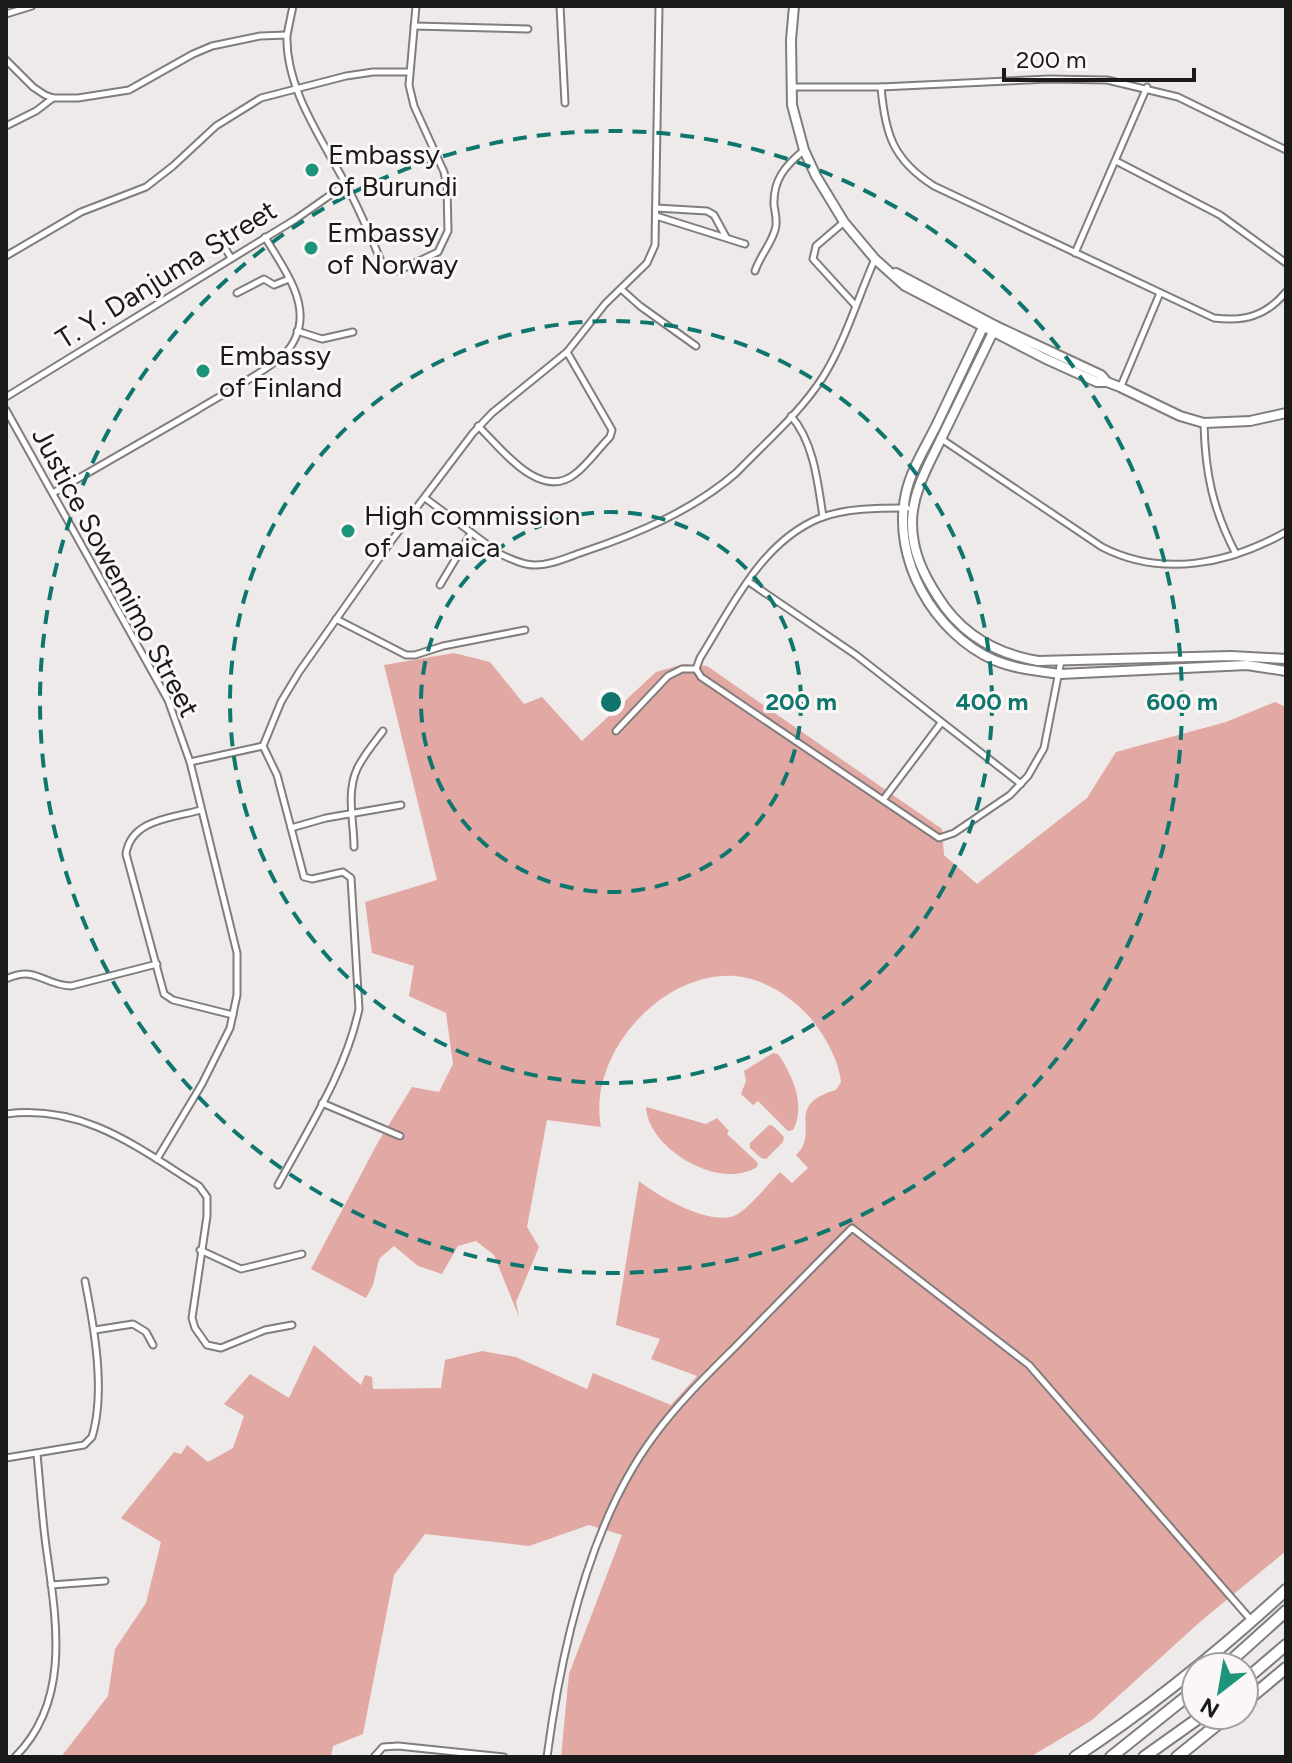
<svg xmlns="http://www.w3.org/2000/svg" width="1292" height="1763" viewBox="0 0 1292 1763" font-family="Figtree,sans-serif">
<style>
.green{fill:#e2a8a3}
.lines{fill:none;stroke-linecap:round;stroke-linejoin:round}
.street-casing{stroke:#807d7c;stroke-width:9}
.secondary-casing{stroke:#807d7c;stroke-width:12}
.highway-casing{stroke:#807d7c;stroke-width:14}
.street{stroke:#fff;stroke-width:5}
.secondary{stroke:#fff;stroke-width:8}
.highway{stroke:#fff;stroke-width:10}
.ring{fill:none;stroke:#0f766e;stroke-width:4;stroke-dasharray:14 10}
.poi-dot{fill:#1e957a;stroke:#fbf7f7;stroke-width:3}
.labels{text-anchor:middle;stroke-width:6;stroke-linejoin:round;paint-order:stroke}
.poi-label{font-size:28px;fill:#1b1a1a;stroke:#fbf7f7;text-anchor:start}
.street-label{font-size:28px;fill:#1b1a1a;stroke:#fbf7f7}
.centre{fill:#0f766e;stroke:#fbf7f7;stroke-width:4}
.ring-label{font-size:24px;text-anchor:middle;font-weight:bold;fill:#0f766e;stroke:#fbf7f7;stroke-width:6;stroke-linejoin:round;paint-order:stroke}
</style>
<rect width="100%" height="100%" fill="#eeeae9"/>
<g class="green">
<path d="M454 653 490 662 524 704 542 697 582 741 656 672 684 664 707 666 942 829 944 855 977 884 1087 798 1116 752 1226 722 1275 702 1286 707V1551L1201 1621 1092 1720 1030 1757H561L569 1674 622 1535 589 1525 529 1546 425 1534 394 1575 363 1734 333 1746 331 1757H61L108 1696 115 1649 146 1603 161 1542 121 1518 174 1452 181 1454 187 1445 208 1462 233 1448 244 1416 224 1404 250 1374 289 1398 314 1345 361 1385 365 1375 372 1377 373 1389 441 1388 445 1360 482 1351 516 1357 587 1389 593 1373 671 1405 697 1376 651 1359 660 1339 616 1325 639 1181C659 1197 708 1225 734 1216 748 1210 769 1183 780 1172L792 1183 808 1168 796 1155C821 1131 783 1105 836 1090L841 1082C839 1061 826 1038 813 1021 795 999 764 978 735 976 661 971 587 1055 601 1127L547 1120 527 1227 539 1247 516 1302 519 1317 494 1255 476 1241 458 1246 442 1274 418 1266 394 1246 379 1259 373 1285 366 1298 311 1269 377 1144 412 1087 439 1092 453 1064 446 1013 409 996 414 966 372 953 365 902 437 880 384 665Z"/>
<path d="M773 1053 778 1054C793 1076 806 1105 793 1130L788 1131 758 1101 753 1105 741 1094 746 1081 744 1071Z"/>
<path d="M646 1107 706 1124 717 1118 729 1131 727 1134 758 1163 757 1167C720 1191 648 1149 646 1107Z"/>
<polygon points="769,1125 773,1126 784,1137 783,1142 766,1159 761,1158 750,1148 750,1143"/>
</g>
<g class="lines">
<g class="street-casing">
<g id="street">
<polyline points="560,6 565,103"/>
<polyline points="6,14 32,6"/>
<polyline points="414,26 528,29"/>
<polyline points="287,35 293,6"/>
<path d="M6 60 33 87 45 95 53 98H78L129 90 193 54 212 46 260 36 287 35C285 88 322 139 345 183 359 208 370 235 381 261L388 268 398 271 438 252 448 231 447 187 444 172 414 106 409 85 416 6"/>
<polyline points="793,87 881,87 1049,79 1107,80 1178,97 1286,150"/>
<path d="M881 87C885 134 893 160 934 186L1214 318C1244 322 1266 316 1286 292"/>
<polyline points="6,126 36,111 53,98"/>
<polyline points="1116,161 1220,215 1286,263"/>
<polyline points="656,208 707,211 714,215 726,237"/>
<polyline points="656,216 745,244"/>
<polyline points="844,222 816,246 813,259 855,305"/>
<polyline points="219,238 231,258"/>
<polyline points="1075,253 1147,87"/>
<polyline points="6,256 81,212 146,187 173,166 216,126 261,98 346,76 373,72 409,72"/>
<path d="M755 271C760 256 771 244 775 230 778 222 775 213 774 205 773 180 785 166 803 151"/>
<polyline points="621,289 640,306 696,346"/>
<polyline points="237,293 264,279 274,285 289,279"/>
<polyline points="297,331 322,339 353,332"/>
<polyline points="1121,386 1160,293"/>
<polyline points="6,397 296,219 346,184"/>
<polyline points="6,410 168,700 190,762 237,953 237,995 230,1028 202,1084 157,1159"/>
<path d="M791 416C814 442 818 484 823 517"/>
<path d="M1204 423C1205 473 1213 510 1236 554"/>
<path d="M478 426C501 448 540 502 575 474 588 464 598 449 610 437L612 430 567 352"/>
<path d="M940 438 1102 547C1162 578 1229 564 1286 532"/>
<path d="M53 493C101 465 149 438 197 410 223 394 251 380 275 362 287 354 296 341 299 327 306 296 280 263 265 237"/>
<path d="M425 498 500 554C511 559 523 565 535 565 552 565 568 557 583 552 637 534 692 511 736 473 765 443 800 413 823 377 845 342 858 297 875 259"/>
<path d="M907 508C880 508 845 508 820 518 761 542 732 607 700 658L696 669 701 677 939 838 954 833 1010 795 1028 776 1044 748 1061 661"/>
<polyline points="749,582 856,655 1021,784"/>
<polyline points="440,585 471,533"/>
<polyline points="336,619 406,655 415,655 443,646 525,630"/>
<polyline points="616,731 668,676 682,669 696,669"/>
<path d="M263 746 277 775 304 877 312 879 343 872 351 878 359 1009C346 1071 308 1129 278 1185"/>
<polyline points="190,762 263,746 281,702 299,672 392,540 473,433 492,413 567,352 605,304 647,263 655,245 659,6"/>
<polyline points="883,800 941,723"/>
<path d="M201 810C173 818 131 819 126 854L164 994 173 1000 233 1015"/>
<polyline points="291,828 326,818 401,805"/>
<path d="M354 847C354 822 346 793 357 769 363 756 374 743 383 731"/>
<path d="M6 979C37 965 42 985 71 986L157 964"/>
<polyline points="322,1103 400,1136"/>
<path d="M6 1114C83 1104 137 1147 199 1186L207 1197V1216L192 1318 195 1328 207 1345 221 1348 265 1330 292 1325"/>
<polyline points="200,1250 241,1269 302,1254"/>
<polyline points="95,1330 133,1324 146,1332 153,1345"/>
<path d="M6 1458 84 1445 92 1437C106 1391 94 1327 85 1281"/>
<polyline points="51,1585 105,1581"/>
<path d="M15 1757C72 1700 56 1619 46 1546 42 1516 40 1485 37 1454"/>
<polyline points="374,1757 383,1747 398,1746 504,1757"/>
<path d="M547 1757C561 1651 589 1523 654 1436 678 1403 708 1374 736 1346 775 1306 813 1267 852 1228L1029 1365 1251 1620"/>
</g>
</g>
<g class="secondary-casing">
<g id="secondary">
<polyline points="794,6 791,40 792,105 804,150 816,176 844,222 875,259 905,286 1044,358 1097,382 1107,382 1120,387 1180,416 1204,423 1250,421 1286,413"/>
<polyline points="896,273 996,326 1101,375 1107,382"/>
<path d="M986 321C969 356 953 391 936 426 925 448 911 470 906 493 891 559 934 633 994 660 1015 669 1038 671 1060 674L1247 665 1286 671"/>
<path d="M996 326C978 363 960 400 942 437 929 464 912 492 912 523 912 551 923 574 938 597 961 634 996 654 1038 661L1231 656 1286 659"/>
</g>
</g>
<g class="highway-casing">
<g id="highway">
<polyline points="1224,1667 1286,1611"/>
<polyline points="1244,1681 1286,1645"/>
<polyline points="1244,1703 1286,1668"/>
<path d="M1075 1757C1148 1709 1222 1649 1286 1590"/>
<polyline points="1111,1757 1196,1689"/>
<polyline points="1144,1757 1203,1715"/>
<polyline points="1177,1757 1229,1715"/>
</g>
</g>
<use href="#street" class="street"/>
<use href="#secondary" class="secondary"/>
<use href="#highway" class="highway"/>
</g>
<g class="ring">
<circle cx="611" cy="702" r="190"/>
<circle cx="611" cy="702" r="381"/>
<circle cx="611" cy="702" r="571"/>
</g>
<g class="poi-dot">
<circle cx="312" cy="170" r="8"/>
<circle cx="311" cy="248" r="8"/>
<circle cx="203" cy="371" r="8"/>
<circle cx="348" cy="531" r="8"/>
</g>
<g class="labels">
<g class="poi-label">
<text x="328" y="164">Embassy<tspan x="328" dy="32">of Burundi</tspan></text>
<text x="327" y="242">Embassy<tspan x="327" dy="32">of Norway</tspan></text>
<text x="219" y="365">Embassy<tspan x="219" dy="32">of Finland</tspan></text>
<text x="364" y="525">High commission<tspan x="364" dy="32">of Jamaica</tspan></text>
</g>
<g class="street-label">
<text transform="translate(166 274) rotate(-32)" y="10">T. Y. Danjuma Street</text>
<text transform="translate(116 572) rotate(62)" y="10">Justice Sowemimo Street</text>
</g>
</g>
<circle cx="611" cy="702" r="12" class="centre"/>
<g class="ring-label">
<text x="801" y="710">200 m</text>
<text x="992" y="710">400 m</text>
<text x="1182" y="710">600 m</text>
</g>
<rect width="1292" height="1763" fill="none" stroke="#1b1a1a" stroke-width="16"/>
<g transform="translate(1220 1691) rotate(211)"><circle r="38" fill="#fbf7f7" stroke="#a19f9f" stroke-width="2"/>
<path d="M0-6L14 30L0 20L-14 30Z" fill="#1e957a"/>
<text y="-12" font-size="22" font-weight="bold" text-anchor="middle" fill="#1b1a1a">N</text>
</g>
<path d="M1004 68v12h190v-12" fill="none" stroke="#1b1a1a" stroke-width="4"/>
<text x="1016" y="68" font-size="24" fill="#1b1a1a" stroke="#fbf7f7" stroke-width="6" paint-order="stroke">200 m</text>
</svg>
